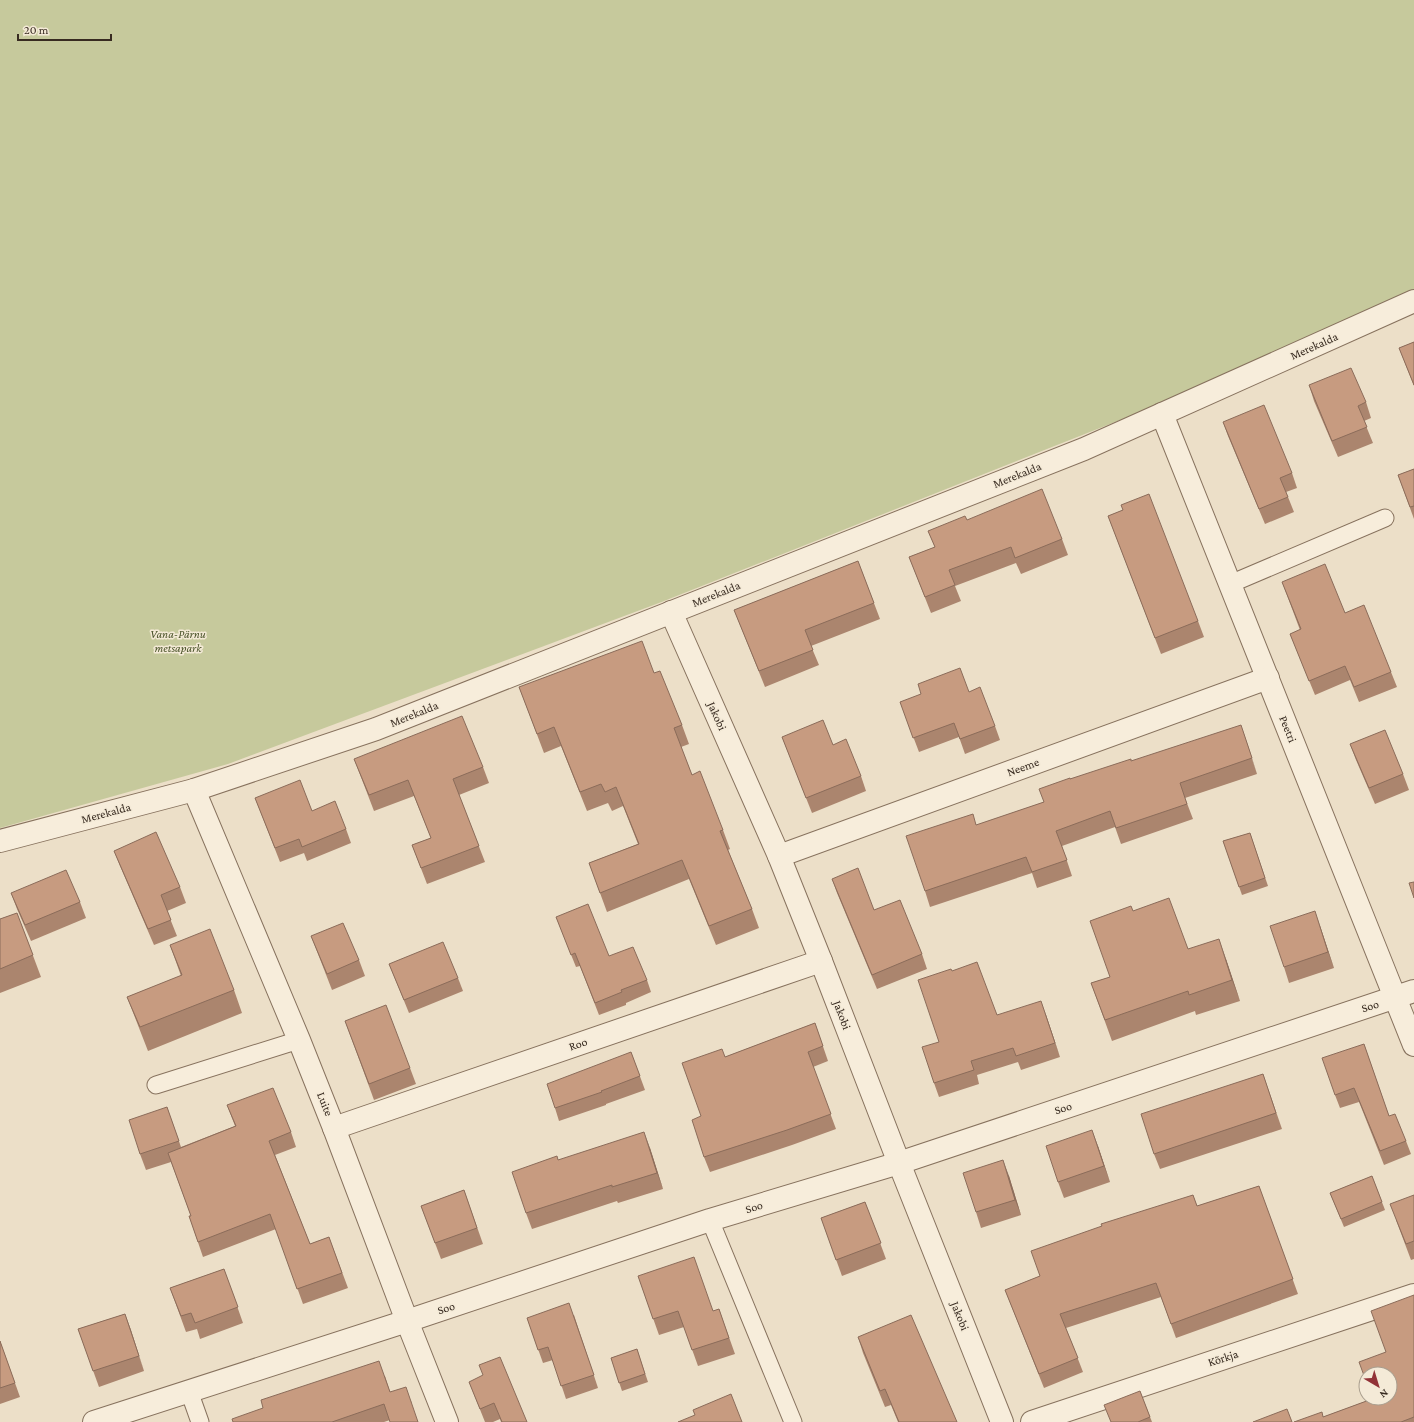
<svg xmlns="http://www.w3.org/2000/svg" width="1414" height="1422" viewBox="0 0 1414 1422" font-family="'Crimson Pro',serif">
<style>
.green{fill:#c6c99c}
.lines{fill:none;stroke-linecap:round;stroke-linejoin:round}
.lane-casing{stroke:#87725e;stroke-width:19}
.street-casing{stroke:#87725e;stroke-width:24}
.lane{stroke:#f7eddb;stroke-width:17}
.street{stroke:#f7eddb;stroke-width:22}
.wall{fill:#ab856e}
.shaded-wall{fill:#8b6c5a}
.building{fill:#c79b80;stroke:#8b6c5a}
.labels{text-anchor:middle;stroke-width:3;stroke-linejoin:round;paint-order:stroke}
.street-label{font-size:12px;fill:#382b21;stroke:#f4ead7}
.park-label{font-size:12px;font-style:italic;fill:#4a5329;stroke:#f4ead7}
</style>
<rect width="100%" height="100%" fill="#ecdfc8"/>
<polygon class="green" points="0,0 1414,0 1414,289 1148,409 659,603 228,764 0,828"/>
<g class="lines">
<g class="lane-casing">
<g id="lane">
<polyline points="1230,584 1385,518"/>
<polyline points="156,1085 299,1040"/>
<polyline points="710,1220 793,1422"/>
<polyline points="189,1391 200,1422"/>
</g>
</g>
<g class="street-casing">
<g id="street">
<polyline points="1162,414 1414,1045"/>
<polyline points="671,612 779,856 821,961 899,1163 1002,1422"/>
<polyline points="194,790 299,1040 334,1128 407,1321 447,1422"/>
<polyline points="0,841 194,790 376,729 1084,449 1414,301"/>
<polyline points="779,856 1268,678"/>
<polyline points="334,1128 821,961"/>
<polyline points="94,1422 407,1321 710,1220 899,1163 1414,991"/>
<polyline points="1032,1422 1414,1295"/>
</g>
</g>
<use href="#lane" class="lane"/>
<use href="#street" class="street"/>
</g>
<g class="wall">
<polygon points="1414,342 1414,386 1399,348"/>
<polygon points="1309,385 1366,402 1371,418 1364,421 1373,443 1338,457 1314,401"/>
<polygon points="1223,422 1292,473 1297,488 1286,492 1294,512 1265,524 1228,436"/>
<polygon points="1414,469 1414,519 1398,475"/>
<polygon points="1123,510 1198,621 1204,637 1161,654 1108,516"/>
<polygon points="967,520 1062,539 1068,555 1021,574 1016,563 955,586 961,601 931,613 909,557 935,547 928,531"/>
<polygon points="858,561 880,619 811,646 819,665 765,687 734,610"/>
<polygon points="1282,582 1345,613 1391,672 1397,687 1359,702 1350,680 1315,695 1290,634 1300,630"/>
<polygon points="654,673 682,725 689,744 681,747 692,775 723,830 730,849 728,850 752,909 759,928 716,945 689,879 607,912 589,863 638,844 623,806 612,811 608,803 587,811 561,746 544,753 519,687"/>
<polygon points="969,692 995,726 1000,740 965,754 959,737 919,752 900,702"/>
<polygon points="782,737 833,745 861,776 866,791 812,813"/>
<polygon points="1246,741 1257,774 1185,798 1193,819 1121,844 1115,827 1062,846 1072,876 1037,888 1032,873 930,907 925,891 977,825 1044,802 1070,779 1131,761"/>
<polygon points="1350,744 1403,774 1409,790 1375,804 1356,760"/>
<polygon points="354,759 483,767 489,783 459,795 485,862 427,884 412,845 431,838 414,796 374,811"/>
<polygon points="255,798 312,811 346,829 351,843 307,861 304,853 280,862"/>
<polygon points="1250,833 1268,886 1242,895 1223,841"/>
<polygon points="114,851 180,887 186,903 167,911 177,936 154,945 120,866"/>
<polygon points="832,879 874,910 922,954 927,969 877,989 837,893"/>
<polygon points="11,893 80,902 86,918 31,941 17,909"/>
<polygon points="1133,911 1188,949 1226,959 1240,1001 1196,1015 1195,1011 1112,1041 1091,983 1110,977"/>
<polygon points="17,913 41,977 0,993 0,919"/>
<polygon points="556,917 609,956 647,980 651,992 626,1003 626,1005 599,1015 580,966 576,967"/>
<polygon points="1320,926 1334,968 1289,983 1284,967"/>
<polygon points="311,936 359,960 365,976 332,990"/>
<polygon points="170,945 234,990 242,1013 148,1051 127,997 181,976"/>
<polygon points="389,964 458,978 463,991 409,1013"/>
<polygon points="952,971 997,1015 1046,1015 1060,1057 1021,1070 1018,1062 977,1075 979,1084 939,1097 934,1083 939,1042"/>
<polygon points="345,1021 410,1068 416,1084 374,1100"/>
<polygon points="815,1023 828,1061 813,1067 836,1129 792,1145 710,1172 704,1157 701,1116 725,1057"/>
<polygon points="1364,1044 1389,1116 1406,1141 1411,1154 1384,1165 1359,1102 1340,1108 1335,1095"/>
<polygon points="631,1052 645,1090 606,1104 606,1105 559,1121 555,1108"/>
<polygon points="1263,1074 1282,1129 1160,1169 1154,1154"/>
<polygon points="227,1105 291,1132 296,1147 275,1155 310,1244 329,1237 348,1288 303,1304 276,1229 203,1257 189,1216 191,1216 171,1162 146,1170 140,1154 167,1107 181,1147 235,1126"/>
<polygon points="1098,1146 1110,1182 1064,1198 1058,1182"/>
<polygon points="650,1148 663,1189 618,1203 617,1201 532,1229 526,1213 558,1160"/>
<polygon points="1009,1176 1021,1215 981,1228 976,1212"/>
<polygon points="1372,1176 1385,1210 1344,1227 1330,1193"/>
<polygon points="1259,1186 1298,1294 1176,1338 1161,1297 1066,1328 1083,1372 1044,1388 1005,1290 1040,1276 1193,1195 1197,1206"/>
<polygon points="464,1190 483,1244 441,1259 421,1206"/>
<polygon points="1414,1195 1414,1259 1411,1260 1396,1220"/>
<polygon points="865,1202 886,1259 842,1276 821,1218"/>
<polygon points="224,1269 243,1323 200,1339 197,1329 186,1332 170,1288"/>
<polygon points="638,1276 713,1311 719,1309 735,1354 698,1366 684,1327 659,1335"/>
<polygon points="1414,1295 1414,1422 1294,1422 1323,1417 1372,1399 1386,1352"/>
<polygon points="125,1314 144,1371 99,1387 78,1329"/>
<polygon points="574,1315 598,1388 566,1399 553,1360 543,1363 527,1318"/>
<polygon points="858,1337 957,1422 898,1422 891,1405 885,1407 863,1353"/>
<polygon points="0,1341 20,1397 0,1404"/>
<polygon points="637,1349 648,1382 622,1391 611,1358"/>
<polygon points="385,1376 390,1392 412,1402 390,1420 384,1422 233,1422 263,1408"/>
<polygon points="469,1382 527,1422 501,1422 500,1419 493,1422 485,1422"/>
<polygon points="1140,1391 1152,1422 1111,1422"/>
</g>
<g class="shaded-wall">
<polygon points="1241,725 1246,741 1257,774 1252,758"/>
<polygon points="1315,911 1334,968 1328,952"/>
<polygon points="1219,939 1226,959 1240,1001 1232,980"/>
<polygon points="1041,1001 1046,1015 1060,1057 1055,1043"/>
<polygon points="1092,1130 1098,1146 1110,1182 1104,1166"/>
<polygon points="644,1132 650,1148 663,1189 657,1173"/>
<polygon points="1003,1160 1009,1176 1021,1215 1015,1200"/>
<polygon points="125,1314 131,1330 144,1371"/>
</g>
<g class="building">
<polygon points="1414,342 1414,385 1399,348"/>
<polygon points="1351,368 1366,402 1358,406 1367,427 1332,441 1309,385"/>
<polygon points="1264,405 1292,473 1280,478 1288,497 1259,509 1223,422"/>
<polygon points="1414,469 1414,506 1410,507 1398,475"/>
<polygon points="1042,489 1062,539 1015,558 1011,547 949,570 955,585 925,597 909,557 935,547 928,531 965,516 967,520"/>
<polygon points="1149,494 1198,621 1155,638 1108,516 1123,510 1121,505"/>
<polygon points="858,561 874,603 805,630 813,650 759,671 734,610"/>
<polygon points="1325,564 1345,613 1364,605 1391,672 1354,687 1345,666 1309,681 1290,634 1301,629 1282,582"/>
<polygon points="642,641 654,673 660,671 682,725 674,728 692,775 700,771 723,830 720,831 752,909 709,926 682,860 600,893 589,863 639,844 616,787 605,792 601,784 580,792 554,727 537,734 519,687"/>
<polygon points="960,668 969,692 980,687 995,726 960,739 954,723 913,738 900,702 921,694 918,684"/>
<polygon points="462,716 483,767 453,779 479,846 421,868 412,845 431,838 408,780 369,795 354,759"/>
<polygon points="823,720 833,745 846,739 861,776 806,798 782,737"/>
<polygon points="1241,725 1252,758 1180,783 1187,804 1116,828 1110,811 1056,831 1067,860 1032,872 1026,857 925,891 906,836 973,814 976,825 1044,802 1039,789 1070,778 1070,779 1131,759 1131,761"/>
<polygon points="1385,730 1403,774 1369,788 1350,744"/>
<polygon points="300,780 312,811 335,801 346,829 302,847 299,839 275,848 255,798"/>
<polygon points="156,832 180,887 161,895 171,920 148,929 114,851"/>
<polygon points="1250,833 1265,878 1239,887 1223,841"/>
<polygon points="858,868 874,910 900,900 922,954 872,975 832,879"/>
<polygon points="66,870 80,902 25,925 11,893"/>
<polygon points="1414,882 1414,898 1409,883"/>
<polygon points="1169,898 1188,949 1219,939 1232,980 1189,995 1188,991 1105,1020 1091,983 1110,977 1090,921 1131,906 1133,911"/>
<polygon points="588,904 609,956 633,947 647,980 621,990 622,992 595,1003 575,953 571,955 556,917"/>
<polygon points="1315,911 1328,952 1284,967 1270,926"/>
<polygon points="17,913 33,955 0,969 0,919"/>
<polygon points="343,923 359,960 327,974 311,936"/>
<polygon points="210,929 234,990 140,1027 127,997 182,975 170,945"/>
<polygon points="443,942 458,978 404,1000 389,964"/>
<polygon points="977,962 997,1015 1041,1001 1055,1043 1016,1056 1013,1048 971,1061 974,1070 934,1083 922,1047 939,1042 918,980 951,969 952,971"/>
<polygon points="386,1005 410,1068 369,1084 345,1021"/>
<polygon points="815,1023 823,1046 808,1052 831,1114 787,1130 704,1157 692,1120 701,1116 682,1063 722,1049 725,1057"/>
<polygon points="1364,1044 1389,1116 1395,1114 1406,1141 1380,1151 1354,1088 1335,1095 1322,1058"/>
<polygon points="631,1052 640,1076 601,1091 602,1092 555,1108 547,1084"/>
<polygon points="1263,1074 1276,1113 1154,1154 1141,1114"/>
<polygon points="273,1088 291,1132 269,1141 310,1244 329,1237 342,1273 297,1289 270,1214 198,1242 189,1216 191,1216 168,1153 236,1126 227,1105"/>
<polygon points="167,1107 179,1141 140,1154 129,1120"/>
<polygon points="1092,1130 1104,1166 1058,1182 1046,1146"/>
<polygon points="644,1132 657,1173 612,1187 612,1185 526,1213 512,1172 557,1156 558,1160"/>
<polygon points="1003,1160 1015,1200 976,1212 963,1173"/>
<polygon points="1372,1176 1382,1202 1341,1219 1330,1193"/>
<polygon points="1259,1186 1293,1279 1171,1324 1156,1283 1060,1314 1078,1358 1039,1374 1005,1290 1040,1276 1031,1251 1102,1226 1101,1224 1193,1195 1197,1206"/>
<polygon points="464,1190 477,1228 435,1243 421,1206"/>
<polygon points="1414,1195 1414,1241 1406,1244 1390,1204"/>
<polygon points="865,1202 881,1243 836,1260 821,1218"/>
<polygon points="694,1257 713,1311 719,1309 729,1338 692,1350 678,1311 653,1319 638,1276"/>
<polygon points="224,1269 238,1307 195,1323 191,1313 181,1316 170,1288"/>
<polygon points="1414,1295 1414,1417 1401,1422 1294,1422 1322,1412 1323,1417 1372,1399 1372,1398 1390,1398 1390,1374 1366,1374 1366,1381 1359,1362 1386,1352 1371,1311"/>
<polygon points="569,1303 594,1375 561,1386 548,1347 538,1350 527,1318"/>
<polygon points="125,1314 139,1356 93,1371 78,1329"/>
<polygon points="911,1315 957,1422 899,1422 885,1389 880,1391 858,1337"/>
<polygon points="0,1341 15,1383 0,1388"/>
<polygon points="637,1349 645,1374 619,1383 611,1358"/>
<polygon points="500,1357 527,1422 502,1422 494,1403 480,1409 469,1382 483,1375 479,1365"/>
<polygon points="379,1361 390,1392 406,1387 418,1422 390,1422 384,1404 332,1422 233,1422 232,1419 263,1408 261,1400"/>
<polygon points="1140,1391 1150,1417 1138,1422 1111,1422 1104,1405"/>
<polygon points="731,1394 742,1422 678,1422 695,1415 693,1410"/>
<polygon points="1287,1409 1292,1422 1253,1422"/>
</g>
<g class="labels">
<g class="street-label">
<text transform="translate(1314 346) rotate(-24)" y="4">Merekalda</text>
<text transform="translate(1017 475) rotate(-22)" y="4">Merekalda</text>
<text transform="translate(716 594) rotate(-22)" y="4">Merekalda</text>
<text transform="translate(414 714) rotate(-22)" y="4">Merekalda</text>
<text transform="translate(717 716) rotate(66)" y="4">Jakobi</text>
<text transform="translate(1288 729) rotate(68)" y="4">Peetri</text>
<text transform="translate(1023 767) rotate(-20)" y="4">Neeme</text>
<text transform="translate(106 813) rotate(-15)" y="4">Merekalda</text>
<text transform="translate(1370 1006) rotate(-18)" y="4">Soo</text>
<text transform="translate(842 1015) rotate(69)" y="4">Jakobi</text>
<text transform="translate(578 1044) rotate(-19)" y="4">Roo</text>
<text transform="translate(325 1104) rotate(68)" y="4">Luite</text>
<text transform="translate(1063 1108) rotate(-18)" y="4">Soo</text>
<text transform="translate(754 1207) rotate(-17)" y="4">Soo</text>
<text transform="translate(446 1308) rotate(-18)" y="4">Soo</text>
<text transform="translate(960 1316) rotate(68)" y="4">Jakobi</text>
<text transform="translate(1223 1358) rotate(-18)" y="4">Kõrkja</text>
</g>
<g class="park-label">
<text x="178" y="638">Vana-Pärnu<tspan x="178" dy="14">metsapark</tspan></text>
</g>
</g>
<g transform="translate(1378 1386) rotate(142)"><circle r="19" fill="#f4ead7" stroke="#a99e8e"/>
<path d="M0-3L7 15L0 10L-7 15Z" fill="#923237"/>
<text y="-6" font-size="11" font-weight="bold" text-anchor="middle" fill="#382b21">N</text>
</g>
<path d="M18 34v6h93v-6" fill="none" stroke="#382b21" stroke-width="2"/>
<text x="24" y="34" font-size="12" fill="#382b21" stroke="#f4ead7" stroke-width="3" paint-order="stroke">20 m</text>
</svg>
